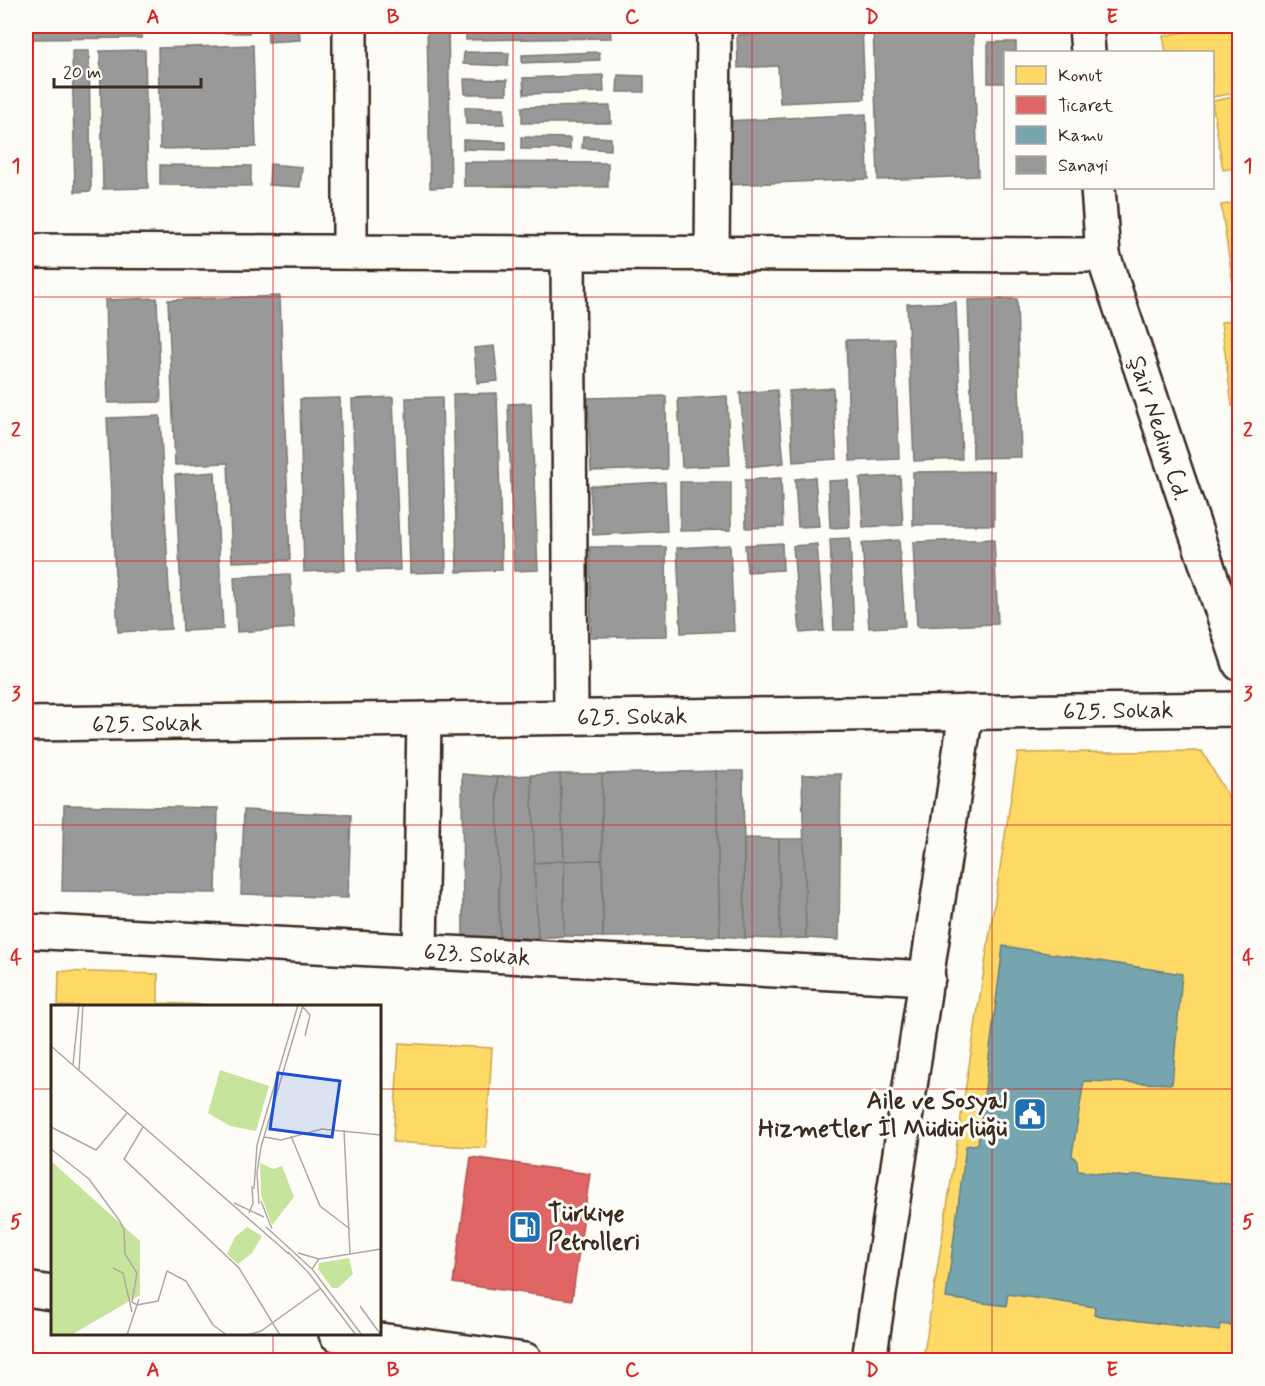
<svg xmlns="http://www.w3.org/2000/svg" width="1265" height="1386" viewBox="0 0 1265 1386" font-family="Mynerve,sans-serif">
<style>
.homes{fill:#ffd966;stroke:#c4a450;stroke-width:1.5}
.shops{fill:#e06666;stroke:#ae5450;stroke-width:1.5}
.public{fill:#76a5af;stroke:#648084;stroke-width:1.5}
.industry{fill:#999;stroke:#7d7874;stroke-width:1.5}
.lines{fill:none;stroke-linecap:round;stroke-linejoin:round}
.minor-casing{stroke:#3b2a1e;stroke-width:38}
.major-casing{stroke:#3b2a1e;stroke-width:38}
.minor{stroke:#fdfcf7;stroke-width:33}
.major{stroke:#fdfcf7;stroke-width:33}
.grid{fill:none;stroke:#d62828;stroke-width:1.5;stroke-opacity:0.55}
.labels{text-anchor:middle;stroke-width:6;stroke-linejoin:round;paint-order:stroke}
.street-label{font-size:24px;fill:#3b2a1e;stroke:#fdfcf7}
.poi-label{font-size:24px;font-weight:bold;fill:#3b2a1e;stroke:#fdfcf7;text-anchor:end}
.inset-road{fill:none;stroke:#afa8a0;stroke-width:1.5}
.view{fill:#1d4ed8;fill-opacity:0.15;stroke:#1d4ed8;stroke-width:3}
.inset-edge{fill:none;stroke:#3b2a1e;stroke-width:3}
.neatline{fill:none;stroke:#d62828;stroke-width:2}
.grid-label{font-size:20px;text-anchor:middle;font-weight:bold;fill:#d62828}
</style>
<rect width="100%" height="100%" fill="#fdfcf7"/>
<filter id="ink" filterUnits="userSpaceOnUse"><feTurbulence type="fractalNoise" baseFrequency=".0167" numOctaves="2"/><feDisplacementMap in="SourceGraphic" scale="12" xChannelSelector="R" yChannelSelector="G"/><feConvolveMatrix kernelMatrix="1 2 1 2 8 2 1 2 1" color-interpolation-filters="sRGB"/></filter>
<g filter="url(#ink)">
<g class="homes">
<polygon points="1215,26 1234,26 1240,53 1240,92 1212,97 1212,52 1166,52 1163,36"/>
<polygon points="1240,96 1240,167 1223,170 1212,101"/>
<polygon points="1240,202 1240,289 1234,290 1221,205"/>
<polygon points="1240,320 1240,405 1232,406 1221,322"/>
<polygon points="1202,751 1240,817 1240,1360 923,1360 1018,753"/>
<polygon points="59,971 158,974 158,1003 210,1005 210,1006 58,1006"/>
<polygon points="399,1043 492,1048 486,1148 393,1142"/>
</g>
<polygon class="shops" points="471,1157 590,1174 572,1300 453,1283"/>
<polygon class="public" points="1003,946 1182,974 1172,1084 1084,1081 1072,1155 1077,1161 1078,1171 1127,1177 1137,1175 1240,1185 1240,1327 1221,1324 1219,1331 1094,1315 1095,1307 1008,1294 1006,1306 946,1298 966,1146 978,1144"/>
<g class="industry">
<polygon points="32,26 142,26 142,38 32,39"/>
<polygon points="158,26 249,26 249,33 158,32"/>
<polygon points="267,26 299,26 300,40 268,42"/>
<polygon points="427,26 448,26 451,187 430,188"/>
<polygon points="466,26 610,26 611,38 466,40"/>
<polygon points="785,26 862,26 865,99 780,103 778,66 738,68 737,35 785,33"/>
<polygon points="873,26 973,26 978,176 878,180"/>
<polygon points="988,42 1016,42 1016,52 1006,52 1006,83 988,83"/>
<polygon points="253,45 256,147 160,149 158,48"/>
<polygon points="145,50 148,188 103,189 100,51"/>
<polygon points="72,51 89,51 91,191 75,192"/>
<polygon points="464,52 509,53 508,66 463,64"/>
<polygon points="599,52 600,60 522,63 522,55"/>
<polygon points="603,75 604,92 524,94 523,78"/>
<polygon points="618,75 644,76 644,92 617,92"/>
<polygon points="464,79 507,80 507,94 465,94"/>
<polygon points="610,106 611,123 522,123 522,107"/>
<polygon points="465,107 504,108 504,124 466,124"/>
<polygon points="866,114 868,179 727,185 725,121"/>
<polygon points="583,136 611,138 611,150 582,148"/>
<polygon points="521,137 570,138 570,149 521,149"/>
<polygon points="463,140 506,142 506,150 463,149"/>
<polygon points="464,162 608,163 608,187 464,186"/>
<polygon points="270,164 302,167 300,187 269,185"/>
<polygon points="160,165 251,166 251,186 160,185"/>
<polygon points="280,296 290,560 232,562 228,463 175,465 168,300"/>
<polygon points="157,298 161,402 108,403 105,300"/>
<polygon points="1017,299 1021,457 973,458 968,300"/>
<polygon points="956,302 962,459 914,461 907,304"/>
<polygon points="895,339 899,459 850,461 846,340"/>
<polygon points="494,346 498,381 477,383 474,348"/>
<polygon points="833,388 837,459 793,462 789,391"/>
<polygon points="777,390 784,463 747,467 740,393"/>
<polygon points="497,393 502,570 457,572 453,394"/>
<polygon points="666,396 667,469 591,471 588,398"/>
<polygon points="727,396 730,465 682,467 678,399"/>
<polygon points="393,397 400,570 358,571 352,399"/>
<polygon points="442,397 446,572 410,573 406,398"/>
<polygon points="340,398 345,570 304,572 300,399"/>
<polygon points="531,403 538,570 514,571 508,404"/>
<polygon points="160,416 171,629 118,632 107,418"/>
<polygon points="994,471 994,525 913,525 913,472"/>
<polygon points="215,472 223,629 183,631 175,475"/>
<polygon points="900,476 903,525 863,527 860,478"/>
<polygon points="815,477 819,526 798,527 795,479"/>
<polygon points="781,478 783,527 746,528 745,480"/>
<polygon points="848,480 850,527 830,528 828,481"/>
<polygon points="665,482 667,531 593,535 590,486"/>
<polygon points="680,482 731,482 731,530 680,531"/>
<polygon points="850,538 854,630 834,630 830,539"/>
<polygon points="994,539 998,624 917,627 913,542"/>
<polygon points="899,540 905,626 869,628 862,543"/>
<polygon points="782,543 783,570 747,572 745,545"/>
<polygon points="817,544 824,631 800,633 793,546"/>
<polygon points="730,545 734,631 681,633 677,548"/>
<polygon points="590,547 666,547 667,636 591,637"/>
<polygon points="290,574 294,628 237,632 234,577"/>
<polygon points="716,771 720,936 603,937 602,774"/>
<polygon points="716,771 743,771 745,938 720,936"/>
<polygon points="462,774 497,777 500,938 463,938"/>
<polygon points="560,774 602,774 602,860 564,861"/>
<polygon points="560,774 564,861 534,863 531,775"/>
<polygon points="841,774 839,940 806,938 802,775"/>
<polygon points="531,775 538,938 500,938 497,777"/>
<polygon points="64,805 218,808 216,893 62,891"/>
<polygon points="244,810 351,815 348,898 241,894"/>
<polygon points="744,838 779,839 780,939 745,938"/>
<polygon points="779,839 804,839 806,938 780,939"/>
<polygon points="602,860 603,937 564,936 564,861"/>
<polygon points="564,861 564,936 538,938 534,863"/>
</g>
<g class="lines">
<g class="minor-casing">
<g id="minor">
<polyline points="1086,26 1088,52"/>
<polyline points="1098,188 1103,255 1240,664"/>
<polyline points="26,251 1103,255"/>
<polyline points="350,252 350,26"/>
<polyline points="568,253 571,717"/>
<polyline points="712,254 714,26"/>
<polyline points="26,724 1240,709"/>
<polyline points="26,931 928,978"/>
<polyline points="420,951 424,719"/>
<polyline points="869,1360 966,712"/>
</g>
</g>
<g class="major-casing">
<g id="major">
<polyline points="26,1289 52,1293"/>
<polyline points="336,1334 525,1360"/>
</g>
</g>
<use href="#minor" class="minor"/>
<use href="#major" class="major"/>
</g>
</g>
<path class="grid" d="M273 26V1006M513 26V1360M752 26V1360M992 26V1360M26 297H1240M26 561H1240M26 825H1240M26 1089H52M380 1089H1240M273 1334V1360"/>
<defs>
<g id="civic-square" transform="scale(1.725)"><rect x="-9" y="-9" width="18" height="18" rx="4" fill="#1f6fb2" stroke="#fdfcf7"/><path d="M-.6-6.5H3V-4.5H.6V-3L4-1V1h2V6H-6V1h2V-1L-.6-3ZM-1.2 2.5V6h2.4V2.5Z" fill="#fff"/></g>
<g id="fuel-square" transform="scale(1.725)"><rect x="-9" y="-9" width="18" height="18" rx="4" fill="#1f6fb2" stroke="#fdfcf7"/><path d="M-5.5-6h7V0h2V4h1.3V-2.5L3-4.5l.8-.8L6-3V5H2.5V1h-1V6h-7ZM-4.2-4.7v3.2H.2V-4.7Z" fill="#fff"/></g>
</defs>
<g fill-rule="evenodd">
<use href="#civic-square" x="1030" y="1114"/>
<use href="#fuel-square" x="525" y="1227"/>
</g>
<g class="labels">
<g class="street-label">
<text transform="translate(1160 428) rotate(72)" y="8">Şair Nedim Cd.</text>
<text transform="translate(1118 710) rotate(-1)" y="8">625. Sokak</text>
<text transform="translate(632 716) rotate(-1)" y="8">625. Sokak</text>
<text transform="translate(147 723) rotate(-1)" y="8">625. Sokak</text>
<text transform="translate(477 954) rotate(3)" y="8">623. Sokak</text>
</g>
<g class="poi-label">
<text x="1007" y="1108">Aile ve Sosyal<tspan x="1007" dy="28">Hizmetler İl Müdürlüğü</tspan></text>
<text x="548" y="1221" text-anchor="start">Türkiye<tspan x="548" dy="28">Petrolleri</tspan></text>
</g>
</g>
<g transform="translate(51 1005)">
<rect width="330" height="330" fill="#fdfcf7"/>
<path d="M169 65 218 81 205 126 179 121 157 108ZM0 156 89 236V290L20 330H0ZM209 158 222 164 231 161 243 192 221 220 210 190ZM196 222 211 231 201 248 187 259 176 249 184 232ZM298 253 302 269 287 283H281L267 264 268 258Z" fill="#c6e49c"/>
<path class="inset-road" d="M252 2 259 10 254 31M0 41 238 249M22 60 28 0M28 65 32 0M0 122 45 145 76 108M92 122 73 154 188 263 229 330M293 125 299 249M240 131 269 201 299 224M213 132 230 135 271 124 330 130M0 144 38 174 68 215 73 224 74 249 86 268 81 297 86 300 88 294M203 184 206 140 247 0M210 196 221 224M183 198 213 212M208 199 206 168 210 142 252 0M198 208 202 198 201 181M215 222 261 264 311 330M237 247 257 267 305 330M247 248 268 254 261 264M268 254 330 244M62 263 72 268 81 307M309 301 330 330M76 330 86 300 107 296 116 266 135 276 162 320 176 330M196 330 210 326 270 283"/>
<path class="view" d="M227 68 289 76 281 132 219 124Z"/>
<rect width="330" height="330" class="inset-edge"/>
</g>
<rect width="1265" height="1386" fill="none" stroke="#fdfcf7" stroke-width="66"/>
<rect x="1004" y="51" width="210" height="138" fill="#fdfcf7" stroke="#afa8a0" stroke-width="1.5"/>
<rect x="1016" y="66" width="30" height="18" fill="#ffd966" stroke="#afa8a0" stroke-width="1.5"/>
<text x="1058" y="81" font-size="18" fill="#3b2a1e">Konut</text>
<rect x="1016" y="96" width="30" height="18" fill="#e06666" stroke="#afa8a0" stroke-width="1.5"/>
<text x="1058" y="111" font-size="18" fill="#3b2a1e">Ticaret</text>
<rect x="1016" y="126" width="30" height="18" fill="#76a5af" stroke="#afa8a0" stroke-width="1.5"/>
<text x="1058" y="141" font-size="18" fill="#3b2a1e">Kamu</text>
<rect x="1016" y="156" width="30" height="18" fill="#999999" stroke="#afa8a0" stroke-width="1.5"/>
<text x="1058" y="171" font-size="18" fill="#3b2a1e">Sanayi</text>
<path d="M54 78v9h147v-9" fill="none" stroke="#3b2a1e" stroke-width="3"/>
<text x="63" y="78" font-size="18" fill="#3b2a1e" stroke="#fdfcf7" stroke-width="4.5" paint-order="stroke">20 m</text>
<rect x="33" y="33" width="1199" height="1320" class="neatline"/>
<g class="grid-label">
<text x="153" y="23">A</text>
<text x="393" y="23">B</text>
<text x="632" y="23">C</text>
<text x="872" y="23">D</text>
<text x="1112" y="23">E</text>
<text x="16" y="172">1</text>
<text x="1248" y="172">1</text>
<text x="16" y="436">2</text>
<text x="1248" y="436">2</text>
<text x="16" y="700">3</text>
<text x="1248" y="700">3</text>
<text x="16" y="964">4</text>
<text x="1248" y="964">4</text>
<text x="16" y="1228">5</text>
<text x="1248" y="1228">5</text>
<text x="153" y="1376">A</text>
<text x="393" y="1376">B</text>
<text x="632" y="1376">C</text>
<text x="872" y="1376">D</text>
<text x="1112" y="1376">E</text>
</g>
</svg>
